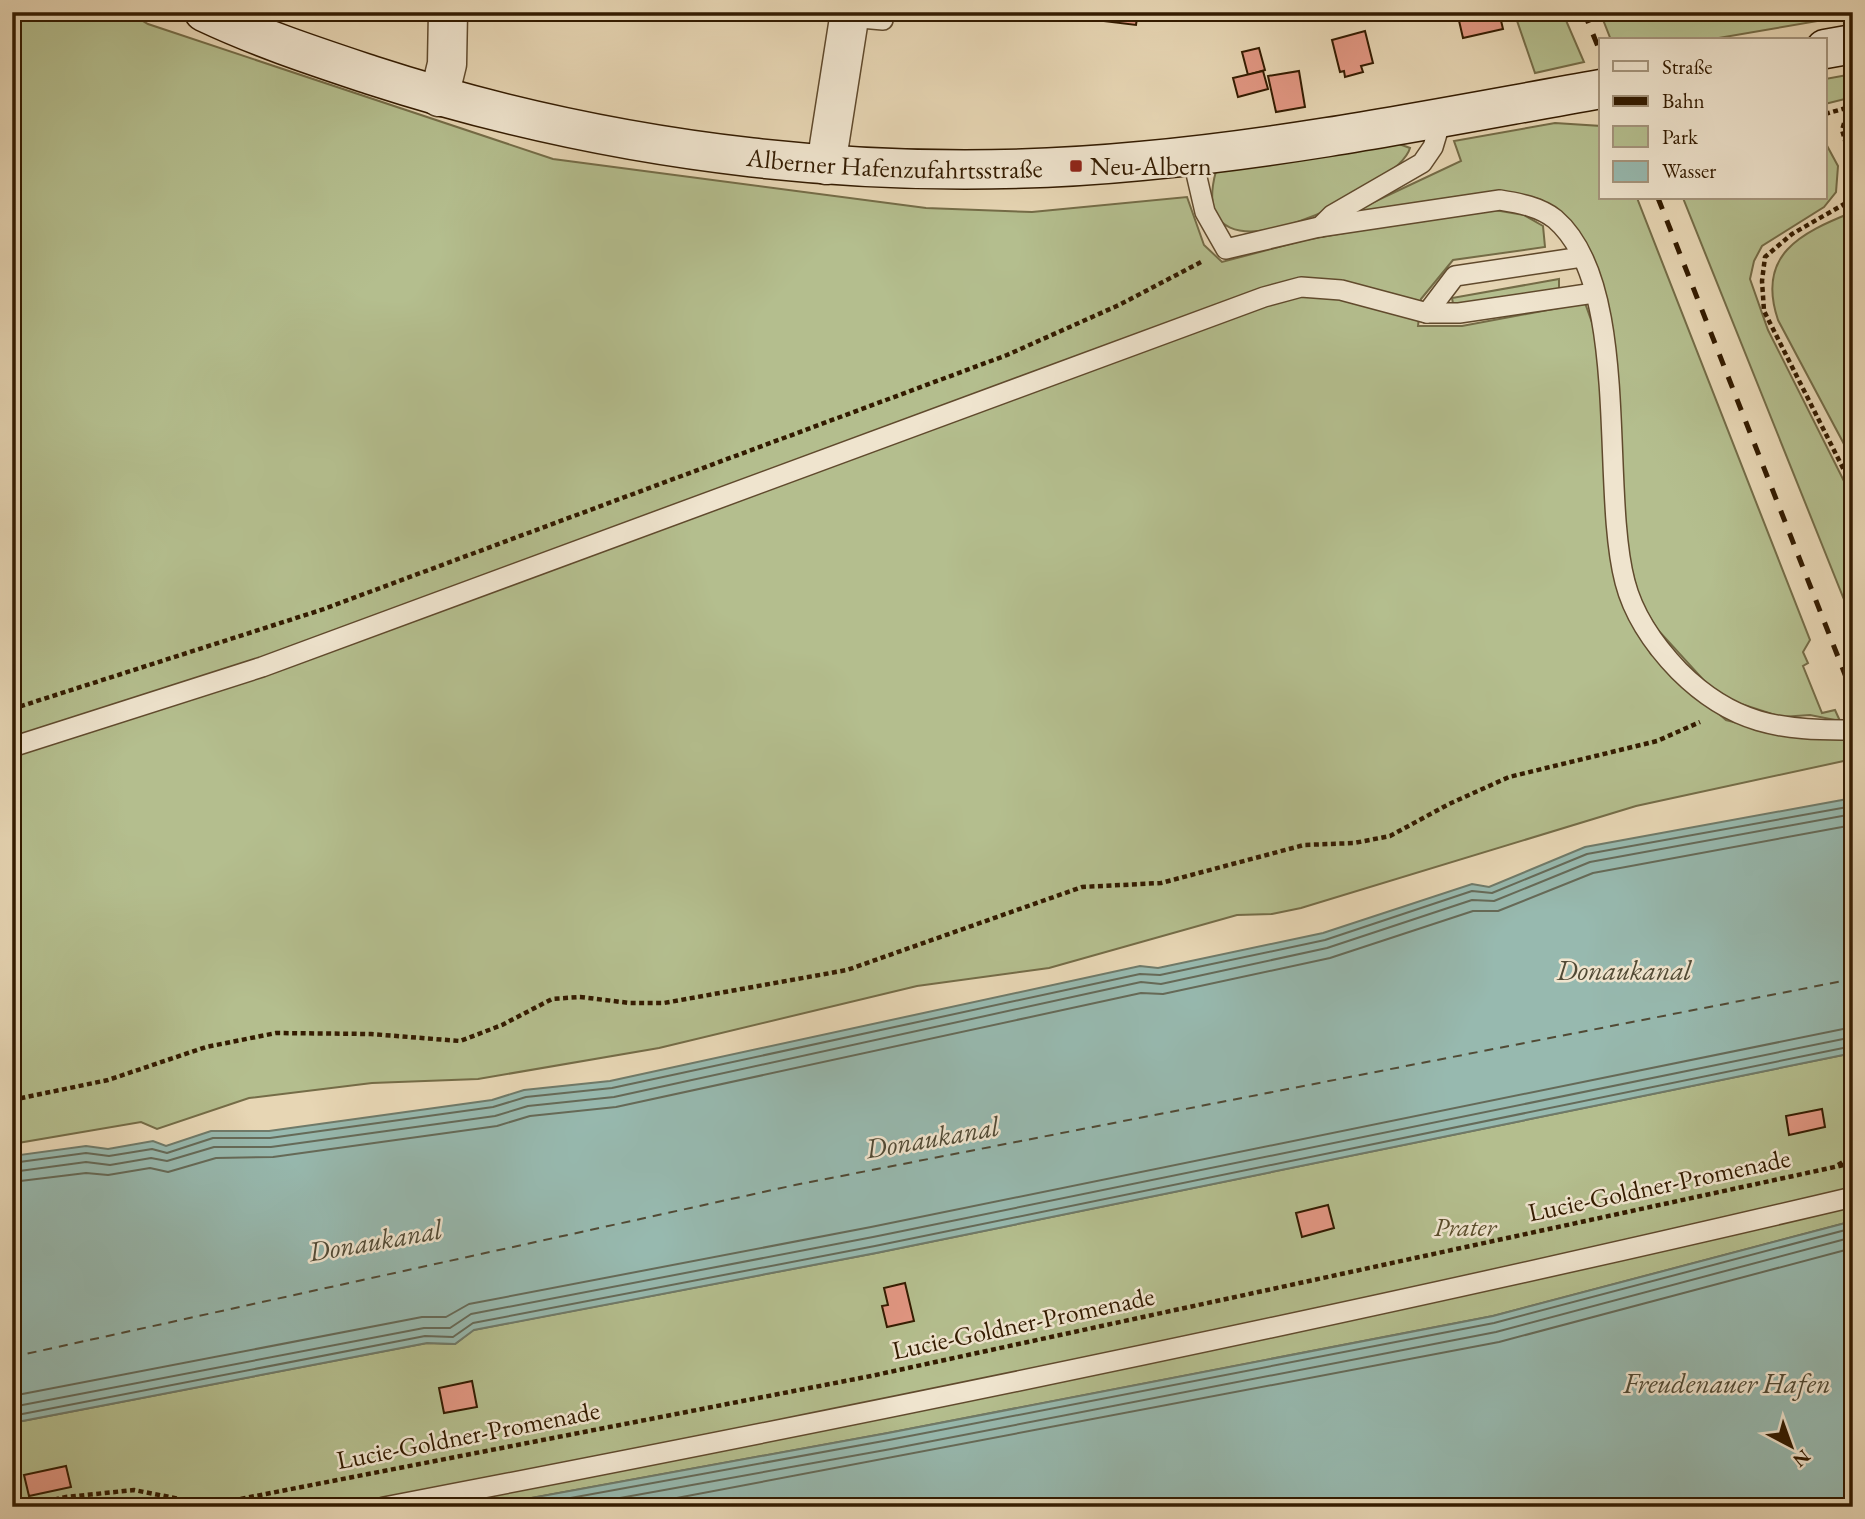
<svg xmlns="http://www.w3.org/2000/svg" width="1865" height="1519" viewBox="0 0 1865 1519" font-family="'EB Garamond',serif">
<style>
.green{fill:#b4be8e;stroke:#746c47;stroke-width:2}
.water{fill:#97b9af;stroke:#6f7a69;stroke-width:2}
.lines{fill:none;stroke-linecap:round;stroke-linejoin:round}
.shore{stroke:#656a58;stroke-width:2}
.ferry{stroke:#514a35;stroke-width:2;stroke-dasharray:9 7;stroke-linecap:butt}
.building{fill:#e29783;stroke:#331b00;stroke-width:2}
.service-casing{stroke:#604a2d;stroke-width:22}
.minor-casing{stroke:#604a2d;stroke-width:41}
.secondary-casing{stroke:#331b00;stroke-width:41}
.path{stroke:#331b00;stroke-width:4.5;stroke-dasharray:5 3.5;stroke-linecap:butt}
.service{stroke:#efe4ce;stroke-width:19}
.minor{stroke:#efe4ce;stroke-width:38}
.secondary{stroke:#efe4ce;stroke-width:38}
.rail{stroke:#331b00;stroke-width:5;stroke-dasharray:12 12;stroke-linecap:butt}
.poi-dot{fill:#8f2418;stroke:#efe4ce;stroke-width:2.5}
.labels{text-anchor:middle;stroke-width:5;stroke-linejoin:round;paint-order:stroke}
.street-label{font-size:26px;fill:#331b00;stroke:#efe4ce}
.poi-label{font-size:26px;fill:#331b00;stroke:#efe4ce;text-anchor:start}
.park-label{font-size:26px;font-style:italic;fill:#5a4c2b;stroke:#efe4ce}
.water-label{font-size:28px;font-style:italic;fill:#514a35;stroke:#efe4ce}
</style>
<rect width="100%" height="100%" fill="#e7d6b4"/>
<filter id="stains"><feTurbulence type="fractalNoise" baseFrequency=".00286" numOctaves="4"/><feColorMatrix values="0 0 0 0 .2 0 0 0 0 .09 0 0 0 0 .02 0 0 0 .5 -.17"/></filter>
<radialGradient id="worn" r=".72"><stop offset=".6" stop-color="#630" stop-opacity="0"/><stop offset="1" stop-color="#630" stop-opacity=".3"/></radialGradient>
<g class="green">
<polygon points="12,12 128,12 148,24 553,159 926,208 1032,212 1187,197 1204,245 1222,262 1305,240 1483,208 1524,215 1543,226 1545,247 1453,260 1421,299 1418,326 1462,326 1585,303 1595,331 1629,618 1651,654 1726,720 1761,729 1845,737 1853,759 1636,806 1301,908 1272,914 1237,915 1049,968 917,986 659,1048 478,1079 372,1083 249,1098 157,1129 141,1122 12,1144"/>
<polygon points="1514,12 1559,12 1565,18 1584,62 1535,73"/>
<polygon points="1600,12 1853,12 1853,15 1707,40 1611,40"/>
<polygon points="1853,74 1853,97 1825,104 1825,79"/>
<polygon points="1555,123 1601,126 1601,198 1637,198 1810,640 1803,652 1808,663 1803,666 1822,713 1835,710 1840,721 1810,715 1781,717 1735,702 1708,685 1657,629 1640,601 1626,548 1615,348 1566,218 1542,200 1516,193 1344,216 1461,161 1454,141"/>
<polygon points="1825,142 1838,166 1836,192 1824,207 1762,246 1754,261 1750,279 1768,330 1853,499 1853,622 1683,198 1825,198"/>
<path d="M1399 144 1410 148C1400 186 1181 301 1216 171Z"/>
<path d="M1853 212V461L1778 320C1756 255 1800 233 1853 212Z"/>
<polygon points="1559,279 1559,290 1454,309 1452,298"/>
<polygon points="1853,1053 1853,1221 1493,1316 888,1433 482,1507 12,1507 12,1423 427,1343 455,1344 473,1330 876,1253"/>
</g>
<g class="water">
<polygon points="1853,798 1853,1053 876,1253 474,1330 455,1344 427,1343 12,1423 12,1156 86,1146 108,1149 153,1141 166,1146 211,1131 269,1131 492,1100 524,1090 610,1081 1140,966 1158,968 1323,933 1472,884 1489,887 1585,847"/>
<polygon points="1853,1221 1853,1507 482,1507 888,1433 1493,1316"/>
</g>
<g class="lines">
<g class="shore">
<polyline points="12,1163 86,1153 109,1156 152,1149 167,1153 213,1138 270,1138 493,1107 526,1097 612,1088 1140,974 1160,975 1325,940 1472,891 1492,893 1587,854 1853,806"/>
<polyline points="12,1172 86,1162 110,1165 151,1158 167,1161 214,1147 271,1147 495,1116 528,1106 614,1097 1141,982 1161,984 1327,948 1472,900 1494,901 1590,862 1853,814"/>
<polyline points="12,1182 86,1173 108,1175 150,1168 168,1172 216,1158 273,1157 497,1126 530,1116 616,1107 1141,993 1163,994 1330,958 1473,911 1498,911 1593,873 1853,825"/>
<polyline points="12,1396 422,1317 446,1317 469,1304 871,1227 1853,1027"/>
<polyline points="12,1407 424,1328 450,1328 471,1314 873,1237 1853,1037"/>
<polyline points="12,1416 425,1336 453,1337 473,1323 875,1246 1853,1046"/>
<polyline points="521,1507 889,1440 1494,1323 1853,1228"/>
<polyline points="570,1507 891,1449 1496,1332 1853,1237"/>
<polyline points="629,1507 1499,1342 1853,1248"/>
</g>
<polyline class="ferry" points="12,1357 795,1185 1853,979"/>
</g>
<g class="building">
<polygon points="1029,12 1138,12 1136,25"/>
<polygon points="1457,12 1499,12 1503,29 1463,38"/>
<polygon points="1365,31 1373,63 1361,66 1363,72 1345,77 1344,71 1340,72 1332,40"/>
<polygon points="1259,48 1265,70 1248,75 1242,52"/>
<polygon points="1263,71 1268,89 1238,97 1233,78"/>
<polygon points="1299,71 1305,107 1276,112 1268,76"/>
<polygon points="1822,1109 1825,1127 1789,1135 1786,1116"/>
<polygon points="1328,1205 1334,1228 1302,1237 1296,1213"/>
<polygon points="905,1283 914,1321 887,1327 882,1306 888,1305 884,1288"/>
<polygon points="472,1381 477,1407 444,1413 439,1388"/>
<polygon points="66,1466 71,1487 29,1496 24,1475"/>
</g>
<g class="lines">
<g class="service-casing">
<g id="service">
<polyline points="849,17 883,20"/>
<path d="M1192 156 1205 212 1226 249 1319 227 1500 200C1519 203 1540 207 1555 219 1632 285 1600 487 1625 582 1634 617 1654 645 1679 671 1732 724 1780 731 1853 730"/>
<polyline points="1320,227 1332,215 1422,163 1433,147 1442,117"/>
<polyline points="1427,313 1455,276 1582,257"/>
<polyline points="12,747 262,667 1264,297 1301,287 1341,290 1427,313 1459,313 1594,293"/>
<path d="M384 1507C876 1413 1366 1312 1853 1197"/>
</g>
</g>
<g class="minor-casing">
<g id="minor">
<polyline points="439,97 447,64 448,12"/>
<polyline points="826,165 850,12"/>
</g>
</g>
<g class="secondary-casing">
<g id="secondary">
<path id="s1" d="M204 12C259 38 314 56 371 75 617 155 883 186 1141 161 1296 147 1448 116 1601 89"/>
<polyline points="1825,49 1853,44"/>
</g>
</g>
<g class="path">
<polyline points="1849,107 1842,130 1853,168"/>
<polyline points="1825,114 1853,106"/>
<polyline points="1853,199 1792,234 1765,257 1762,281 1764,311 1853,488"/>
<polyline points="12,709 321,610 1007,355 1119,305 1203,261"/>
<polyline points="12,1100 108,1080 206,1047 276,1033 371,1034 460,1041 502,1025 552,999 580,997 630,1003 664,1003 847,970 1082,887 1161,883 1304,845 1354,843 1390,836 1449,804 1509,777 1657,741 1700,722"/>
<polyline points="1838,1165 1853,1156"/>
<polyline points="21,1507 66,1497 134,1490 205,1504"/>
<polyline points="199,1507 871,1376 1853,1163"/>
</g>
<use href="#service" class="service"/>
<use href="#minor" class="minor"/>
<use href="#secondary" class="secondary"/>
<g class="rail">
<polyline points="1584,12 1601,54"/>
<polyline points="1658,198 1853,695"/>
</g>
</g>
<rect class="poi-dot" x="1069" y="159" width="14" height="14" rx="3.5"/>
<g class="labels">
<g class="street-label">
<text dy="9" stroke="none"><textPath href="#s1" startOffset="712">Alberner Hafenzufahrtsstraße</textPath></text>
<text transform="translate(1659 1185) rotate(-12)" y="9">Lucie-Goldner-Promenade</text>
<text transform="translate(1023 1323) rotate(-12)" y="9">Lucie-Goldner-Promenade</text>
<text transform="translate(468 1435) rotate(-11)" y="9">Lucie-Goldner-Promenade</text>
</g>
<g class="poi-label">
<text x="1090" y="175">Neu-Albern</text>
</g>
<g class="park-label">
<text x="1465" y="1236">Prater</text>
</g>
<g class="water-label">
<text x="1624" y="980">Donaukanal</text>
<text transform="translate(932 1137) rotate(-10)" y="10">Donaukanal</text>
<text transform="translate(375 1240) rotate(-10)" y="10">Donaukanal</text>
<text x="1727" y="1393">Freudenauer Hafen</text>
</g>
</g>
<rect width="1865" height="1519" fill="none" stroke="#e7d6b4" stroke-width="42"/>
<rect x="14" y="14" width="1837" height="1491" fill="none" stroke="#331b00" stroke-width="3.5"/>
<rect x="21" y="21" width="1823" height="1477" fill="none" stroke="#331b00" stroke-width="2"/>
<rect x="1599" y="38" width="228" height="161" fill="#efe4ce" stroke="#a4947c" stroke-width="2"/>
<rect x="1613" y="61" width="35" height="10" fill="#efe4ce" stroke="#a4947c" stroke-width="2"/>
<text x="1662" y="74" font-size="21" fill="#331b00">Straße</text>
<rect x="1613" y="96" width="35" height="10" fill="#331b00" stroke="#a4947c" stroke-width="2"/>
<text x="1662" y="108" font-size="21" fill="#331b00">Bahn</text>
<rect x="1613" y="126" width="35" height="21" fill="#b4be8e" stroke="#a4947c" stroke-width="2"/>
<text x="1662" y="144" font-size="21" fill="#331b00">Park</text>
<rect x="1613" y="161" width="35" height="21" fill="#97b9af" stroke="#a4947c" stroke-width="2"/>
<text x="1662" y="178" font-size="21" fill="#331b00">Wasser</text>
<g transform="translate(1791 1446) rotate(139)" stroke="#efe4ce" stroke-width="5" paint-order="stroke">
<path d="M0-5L12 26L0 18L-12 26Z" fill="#331b00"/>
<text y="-10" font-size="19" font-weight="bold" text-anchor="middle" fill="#331b00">N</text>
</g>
<rect width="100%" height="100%" filter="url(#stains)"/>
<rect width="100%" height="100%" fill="url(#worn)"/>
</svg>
